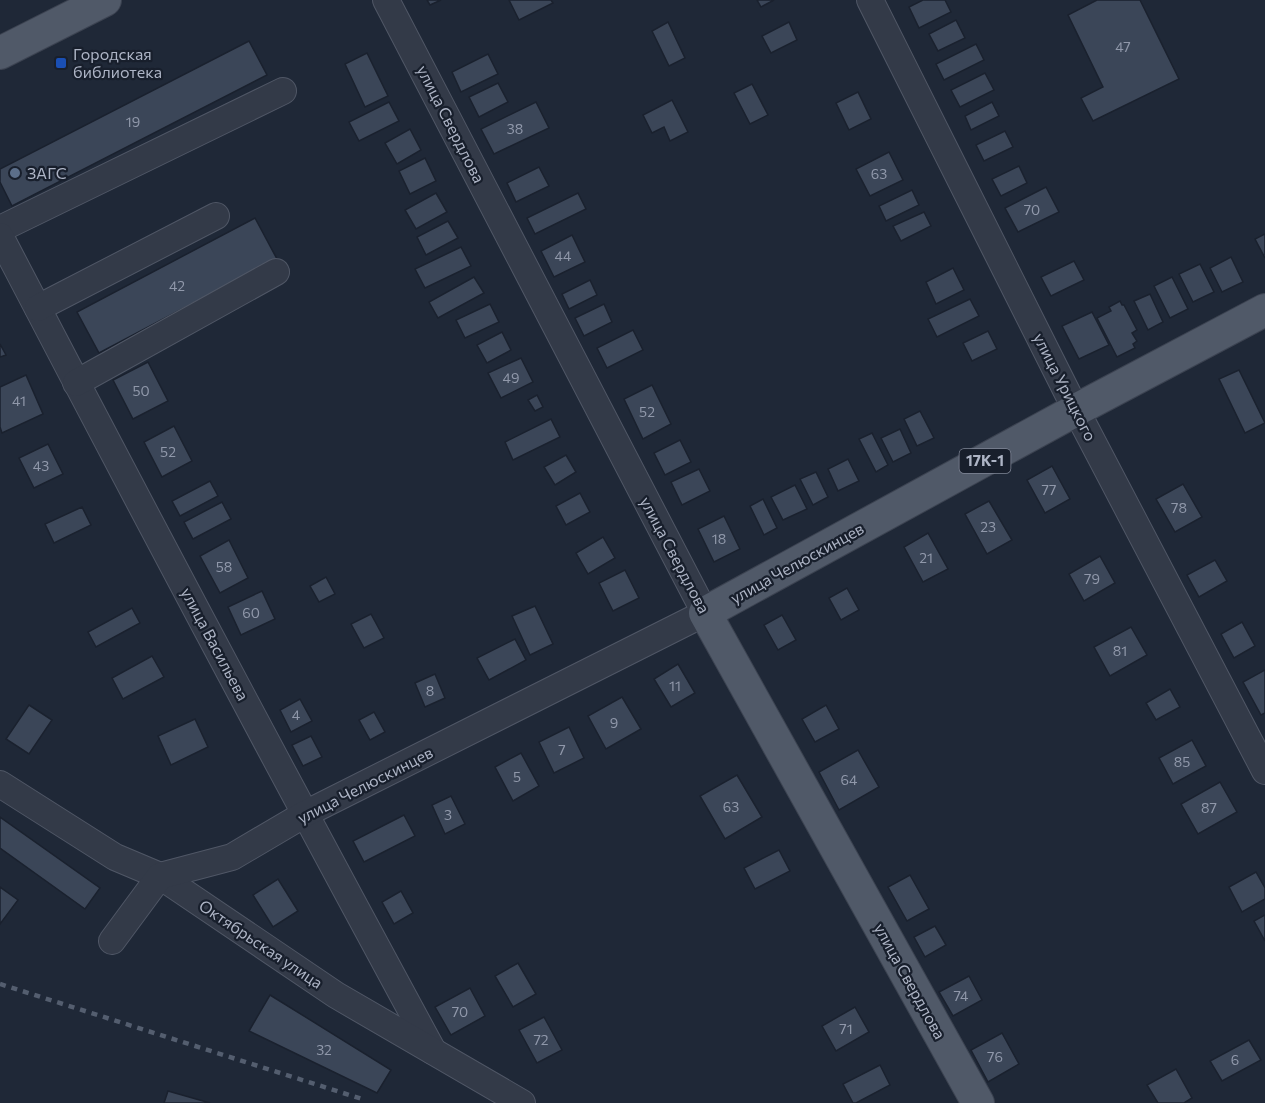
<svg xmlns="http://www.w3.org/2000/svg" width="1265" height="1103" viewBox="0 0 1265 1103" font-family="Commissioner,sans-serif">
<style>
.building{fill:#3b4658;stroke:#1a212e;stroke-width:1.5}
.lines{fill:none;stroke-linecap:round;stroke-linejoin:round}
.minor-casing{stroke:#505766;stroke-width:28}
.major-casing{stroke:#3c4351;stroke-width:34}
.minor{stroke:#333a48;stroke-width:26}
.major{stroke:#505968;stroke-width:32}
.rail{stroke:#545e6f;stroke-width:4.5;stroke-dasharray:6 6;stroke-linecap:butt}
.transit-dot{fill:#1a4fb4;stroke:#181f2c;stroke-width:2}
.service-dot{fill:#5c6f8a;stroke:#181f2c;stroke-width:2}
.labels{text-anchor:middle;stroke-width:4.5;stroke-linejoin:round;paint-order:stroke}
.number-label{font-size:14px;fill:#9098aa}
.shield{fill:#181f2c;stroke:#808797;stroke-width:1.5}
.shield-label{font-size:15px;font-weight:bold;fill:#adb4c5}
.poi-label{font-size:16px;fill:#adb4c5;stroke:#181f2c;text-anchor:start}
.street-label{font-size:16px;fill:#adb4c5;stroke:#181f2c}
</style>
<rect width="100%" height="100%" fill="#1f2837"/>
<g class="building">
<polygon points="427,0 441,0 430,5"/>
<polygon points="509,0 551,0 553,3 519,20"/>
<polygon points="757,0 774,0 761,7"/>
<polygon points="923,0 945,0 951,12 919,28 909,7"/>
<polygon points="1097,0 1140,0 1179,79 1093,121 1081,98 1103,87 1068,15"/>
<polygon points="956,20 965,38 938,51 929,34"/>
<polygon points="668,22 685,58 669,66 652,31"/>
<polygon points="789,22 797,40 771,53 762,36"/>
<polygon points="249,41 267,75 12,206 0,182 0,169"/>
<polygon points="976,44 984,60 944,80 936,64"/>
<polygon points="367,53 388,96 365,107 345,64"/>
<polygon points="488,54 498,74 461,92 452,72"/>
<polygon points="985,73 994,90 960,107 951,90"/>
<polygon points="498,83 508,102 479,117 469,97"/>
<polygon points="752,84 768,115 750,124 734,93"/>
<polygon points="858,92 871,119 849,130 836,103"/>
<polygon points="672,100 688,132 670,141 664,127 652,133 643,115"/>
<polygon points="389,102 399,121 359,141 349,122"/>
<polygon points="536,102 549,128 494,154 481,129"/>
<polygon points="992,102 999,116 971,130 965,116"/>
<polygon points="410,129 421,150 397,164 385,143"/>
<polygon points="1005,131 1013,147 984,161 976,145"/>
<polygon points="889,152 903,180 870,196 856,169"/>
<polygon points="425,158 436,181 410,194 399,171"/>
<polygon points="1019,166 1027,183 1001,196 992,179"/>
<polygon points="539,167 549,186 516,202 507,183"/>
<polygon points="1046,187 1059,212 1018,232 1005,208"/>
<polygon points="912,190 919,205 886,221 879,206"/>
<polygon points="436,193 447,212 416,229 405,210"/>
<polygon points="578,193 586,209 535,234 527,218"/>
<polygon points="924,212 931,226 901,241 893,226"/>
<polygon points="255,218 277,259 99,353 77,312"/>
<polygon points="448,221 458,238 426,255 417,237"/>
<polygon points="1265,234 1265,258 1255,239"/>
<polygon points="572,235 585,262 554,277 541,251"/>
<polygon points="461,247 471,266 425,288 415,269"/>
<polygon points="1231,257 1243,282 1222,292 1210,268"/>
<polygon points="1074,261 1084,280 1051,296 1041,277"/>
<polygon points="1200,264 1214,292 1193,302 1179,274"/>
<polygon points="953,268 964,290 936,304 926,282"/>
<polygon points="474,277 484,293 438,318 429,302"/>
<polygon points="1172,277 1188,309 1170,318 1154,286"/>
<polygon points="590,280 597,295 569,309 562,294"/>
<polygon points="1150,294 1163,322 1148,330 1134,301"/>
<polygon points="970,299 979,316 937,337 928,319"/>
<polygon points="1120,301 1122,305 1124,305 1137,330 1132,333 1137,341 1133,344 1135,348 1117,357 1097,318 1111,311 1109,307"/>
<polygon points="490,304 499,322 465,338 456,320"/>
<polygon points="604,304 612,322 584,336 575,318"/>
<polygon points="1092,312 1109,345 1079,359 1062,326"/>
<polygon points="633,330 643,350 607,368 597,348"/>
<polygon points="988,331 997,349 972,361 963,343"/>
<polygon points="502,332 511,350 487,363 477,345"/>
<polygon points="0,344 6,355 0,357"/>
<polygon points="521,358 533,382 501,398 488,373"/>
<polygon points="148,362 168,401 133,419 113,380"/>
<polygon points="1239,370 1265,423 1245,433 1219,379"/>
<polygon points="26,375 43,414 2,433 0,427 0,387"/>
<polygon points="652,385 671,424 643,439 624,399"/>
<polygon points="537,395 543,407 535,411 528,400"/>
<polygon points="920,411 934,438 917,446 904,419"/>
<polygon points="551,419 560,437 513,460 505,442"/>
<polygon points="174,426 192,461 162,477 144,442"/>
<polygon points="900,429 911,453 893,462 881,438"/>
<polygon points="872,433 888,465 876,472 859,439"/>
<polygon points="680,440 691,462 665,475 654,453"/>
<polygon points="48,444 63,474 34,488 19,458"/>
<polygon points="566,455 576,472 555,485 544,467"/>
<polygon points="848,459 859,481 838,491 828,469"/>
<polygon points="1052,466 1070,499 1045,513 1027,480"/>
<polygon points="699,469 710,491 682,505 671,482"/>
<polygon points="816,472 828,497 813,505 800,479"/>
<polygon points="210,481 218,496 180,516 172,501"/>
<polygon points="1183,484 1202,517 1175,532 1156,499"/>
<polygon points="795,485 807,509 783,520 771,497"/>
<polygon points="580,493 590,512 566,525 556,506"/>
<polygon points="763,499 777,528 764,535 750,506"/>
<polygon points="989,501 1012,540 987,554 965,514"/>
<polygon points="222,502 231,519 193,539 184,522"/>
<polygon points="82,507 91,525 54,543 45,524"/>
<polygon points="724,516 740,549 714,562 698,529"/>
<polygon points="928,533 948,569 923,582 904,547"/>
<polygon points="603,537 615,558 588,574 576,553"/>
<polygon points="229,540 248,578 220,593 200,556"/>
<polygon points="1100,556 1115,583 1084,601 1069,574"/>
<polygon points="1215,560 1227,581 1199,597 1187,575"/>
<polygon points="625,570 639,598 613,611 599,583"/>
<polygon points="326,577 335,594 319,602 310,586"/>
<polygon points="847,588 859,610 841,620 829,598"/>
<polygon points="262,591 275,619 241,635 228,607"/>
<polygon points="535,606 553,644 530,655 512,616"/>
<polygon points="132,608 140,623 96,647 88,632"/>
<polygon points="371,614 384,638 364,648 351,624"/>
<polygon points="782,615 796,640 778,650 764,625"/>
<polygon points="1242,622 1255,646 1234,658 1221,634"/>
<polygon points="1131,627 1147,655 1110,676 1094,647"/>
<polygon points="515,639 526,660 489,680 477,658"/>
<polygon points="152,656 164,677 123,699 112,678"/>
<polygon points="678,664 695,693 671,707 654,679"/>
<polygon points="1265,670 1265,713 1261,715 1243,682"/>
<polygon points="435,674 445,698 425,707 415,683"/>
<polygon points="1170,689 1180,707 1156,720 1146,703"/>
<polygon points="622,697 641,729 606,749 588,716"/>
<polygon points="300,699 312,721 291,732 280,710"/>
<polygon points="29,705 52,720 29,754 6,739"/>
<polygon points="826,705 839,729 815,742 802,719"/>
<polygon points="374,712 385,732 370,740 359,720"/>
<polygon points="195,719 208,747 171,765 158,736"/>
<polygon points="569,727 584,758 554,773 539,742"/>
<polygon points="311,736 322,757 303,766 292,745"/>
<polygon points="1192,740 1206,766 1173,784 1159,758"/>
<polygon points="858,750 879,787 839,810 819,772"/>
<polygon points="521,753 539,786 513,801 495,767"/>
<polygon points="737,775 762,817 725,839 700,796"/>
<polygon points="1220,782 1237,812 1198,834 1181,804"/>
<polygon points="451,796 465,824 445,834 432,805"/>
<polygon points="404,815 415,836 364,862 353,841"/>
<polygon points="0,817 100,888 85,909 0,848"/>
<polygon points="779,850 790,871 755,889 744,868"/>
<polygon points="1256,872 1265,888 1265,899 1242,912 1229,887"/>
<polygon points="910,875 929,909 907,921 888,887"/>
<polygon points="278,879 298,911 273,927 253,895"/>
<polygon points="0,887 18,900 0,924"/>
<polygon points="401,891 413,913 394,924 382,902"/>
<polygon points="1265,915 1265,941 1254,921"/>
<polygon points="935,926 946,945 925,957 914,937"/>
<polygon points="518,963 536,994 513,1007 495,976"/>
<polygon points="969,976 982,1000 953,1016 939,992"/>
<polygon points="470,988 485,1016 451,1035 435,1007"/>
<polygon points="270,995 391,1070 377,1093 249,1031"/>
<polygon points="855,1007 869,1032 836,1051 822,1026"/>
<polygon points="544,1017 562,1050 537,1063 519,1030"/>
<polygon points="1002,1033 1019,1064 988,1082 971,1050"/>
<polygon points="1249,1040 1261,1060 1222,1081 1210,1061"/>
<polygon points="880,1065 890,1085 856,1103 853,1103 843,1084"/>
<polygon points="1176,1069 1192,1098 1184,1103 1158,1103 1147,1085"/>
<polygon points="168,1091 210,1103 164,1103"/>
</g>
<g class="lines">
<g class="minor-casing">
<g id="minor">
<polyline points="870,0 1076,410 1265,771"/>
<polyline points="0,229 283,91"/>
<path d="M0 236C142 509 286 780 433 1051"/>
<polyline points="38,308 216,216"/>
<polyline points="76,383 276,272"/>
<polyline points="0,784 115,857 160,876 336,995 522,1103"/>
<polyline points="112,941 160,876 232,857 305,814 705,613 386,0"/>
</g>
</g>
<g class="major-casing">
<g id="major">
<polyline points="0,53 105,0"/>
<polyline points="978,1103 705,613 1076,410 1265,310"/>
</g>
</g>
<use href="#minor" class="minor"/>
<use href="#major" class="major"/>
<polyline class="rail" points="0,984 362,1099"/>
</g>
<rect class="transit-dot" x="55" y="57" width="12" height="12" rx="3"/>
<circle class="service-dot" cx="15" cy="173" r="6"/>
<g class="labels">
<g class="number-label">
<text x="1123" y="52">47</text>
<text x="133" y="127">19</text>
<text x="515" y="134">38</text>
<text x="879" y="179">63</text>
<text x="1032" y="215">70</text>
<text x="563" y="261">44</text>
<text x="177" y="291">42</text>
<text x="511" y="383">49</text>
<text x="141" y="396">50</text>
<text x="19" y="406">41</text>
<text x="647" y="417">52</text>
<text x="168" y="457">52</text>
<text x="41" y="471">43</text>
<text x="1049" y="495">77</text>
<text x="1179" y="513">78</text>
<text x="988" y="532">23</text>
<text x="719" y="544">18</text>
<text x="926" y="563">21</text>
<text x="224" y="572">58</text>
<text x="1092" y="584">79</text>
<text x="251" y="618">60</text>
<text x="1120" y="656">81</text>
<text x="675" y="691">11</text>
<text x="430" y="696">8</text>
<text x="296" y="720">4</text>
<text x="614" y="728">9</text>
<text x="562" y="755">7</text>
<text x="1182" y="767">85</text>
<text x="517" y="782">5</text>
<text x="849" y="785">64</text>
<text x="731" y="812">63</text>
<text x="1209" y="813">87</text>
<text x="448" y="820">3</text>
<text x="961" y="1001">74</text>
<text x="460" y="1017">70</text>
<text x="846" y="1034">71</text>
<text x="541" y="1045">72</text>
<text x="324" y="1055">32</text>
<text x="995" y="1062">76</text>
<text x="1235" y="1065">6</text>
</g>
<rect class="shield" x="959.5" y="449" width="51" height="24" rx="4.5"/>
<g class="shield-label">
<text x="985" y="466">17К-1</text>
</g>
<g class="poi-label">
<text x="73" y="60">Городская<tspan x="73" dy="18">библиотека</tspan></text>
<text x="27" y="179">ЗАГС</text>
</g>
<g class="street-label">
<text transform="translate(451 124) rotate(63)" y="6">улица Свердлова</text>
<text transform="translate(1065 387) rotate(63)" y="6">улица Урицкого</text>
<text transform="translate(675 555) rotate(62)" y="6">улица Свердлова</text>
<text transform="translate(797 563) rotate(-29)" y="6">улица Челюскинцев</text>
<text transform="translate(215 644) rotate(62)" y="6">улица Васильева</text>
<text transform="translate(365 785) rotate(-27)" y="6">улица Челюскинцев</text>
<text transform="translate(261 944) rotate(34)" y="6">Октябрьская улица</text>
<text transform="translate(910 981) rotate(61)" y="6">улица Свердлова</text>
</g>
</g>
</svg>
